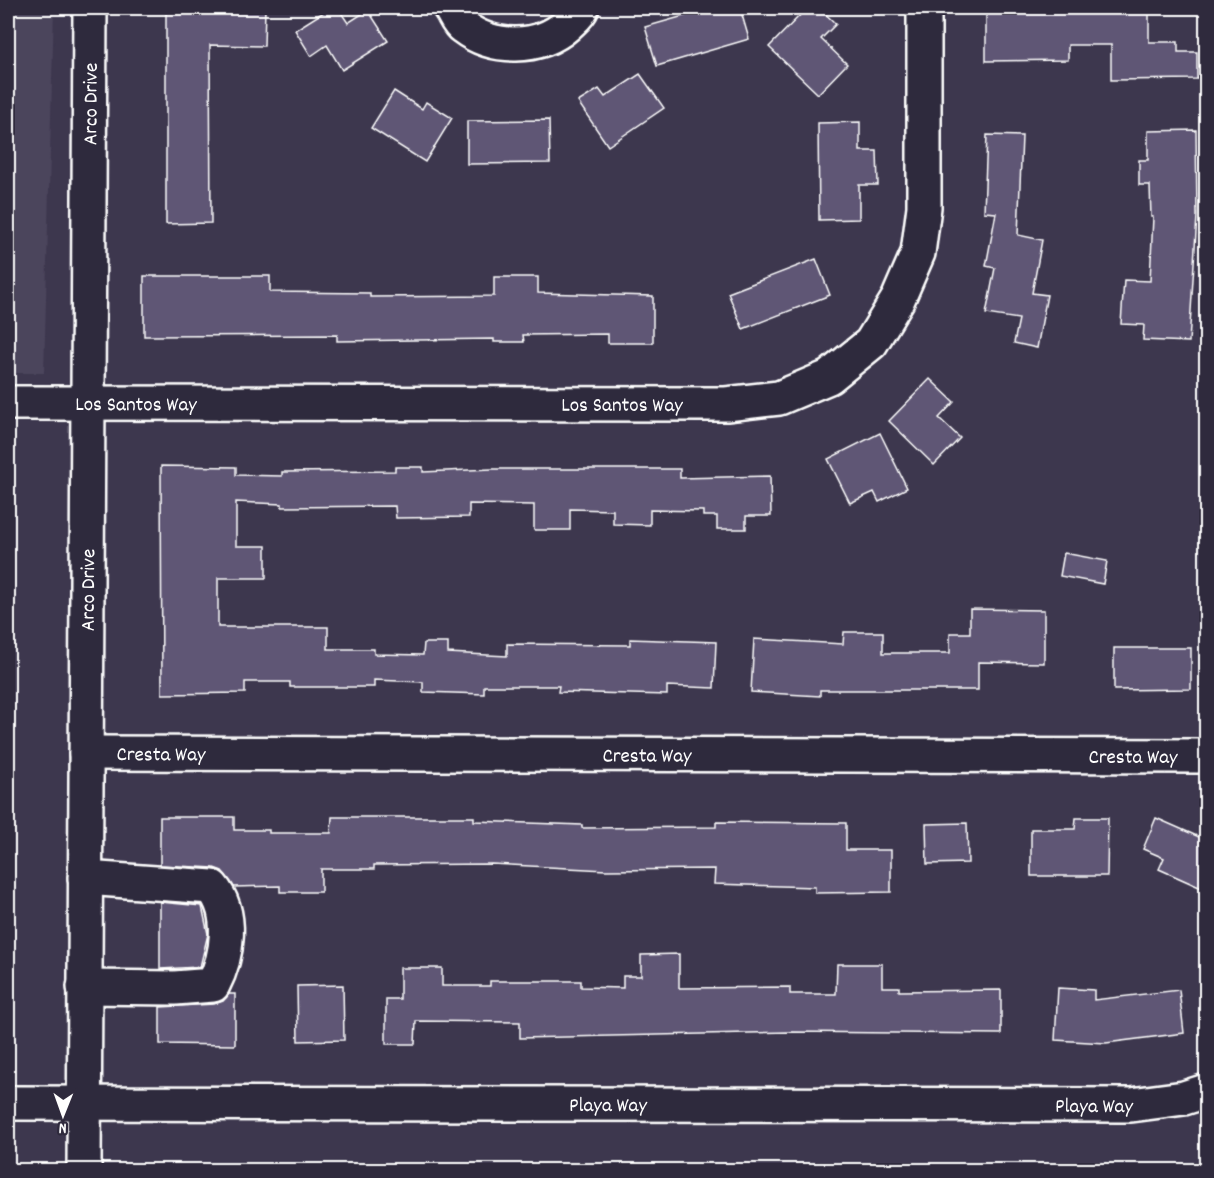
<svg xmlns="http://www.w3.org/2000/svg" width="1214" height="1178" viewBox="0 0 1214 1178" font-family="Dekko,sans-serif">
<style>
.built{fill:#4b445c}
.building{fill:#5f5674;stroke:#fff;stroke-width:1.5}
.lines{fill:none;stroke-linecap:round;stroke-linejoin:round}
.minor-casing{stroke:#fff;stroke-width:38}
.minor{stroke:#2f2a3d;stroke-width:33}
.labels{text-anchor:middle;stroke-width:5;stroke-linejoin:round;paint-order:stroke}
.street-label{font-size:21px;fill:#fff;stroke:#2f2a3d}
</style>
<rect width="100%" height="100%" fill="#3d374e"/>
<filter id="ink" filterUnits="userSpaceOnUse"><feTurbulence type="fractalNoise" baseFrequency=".0167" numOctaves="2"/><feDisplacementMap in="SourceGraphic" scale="12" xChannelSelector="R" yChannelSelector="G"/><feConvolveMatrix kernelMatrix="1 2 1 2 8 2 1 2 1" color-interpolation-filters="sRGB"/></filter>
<g filter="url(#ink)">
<polygon class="built" points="8,8 54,8 44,373 8,373"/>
<g class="building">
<polygon points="202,8 265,8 264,46 210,45 211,223 166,224 166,12 202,12"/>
<polygon points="330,8 338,8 348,23 368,10 388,41 342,70 327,45 311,56 295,30"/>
<polygon points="712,8 740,8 749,39 657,66 645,27"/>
<polygon points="807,8 819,8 836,24 821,39 847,64 818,94 769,47"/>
<polygon points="986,8 1149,8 1149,42 1178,42 1178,52 1197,52 1197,79 1111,80 1111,45 1068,45 1068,60 986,61"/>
<polygon points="640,74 664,108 608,146 578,102 599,89 605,97"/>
<polygon points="394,91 422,109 426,102 452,118 425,162 371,128"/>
<polygon points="549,120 550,163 467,164 467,121"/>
<polygon points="860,122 860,151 877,151 878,185 859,185 859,219 819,220 818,123"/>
<polygon points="1196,130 1197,216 1189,342 1143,340 1144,325 1121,324 1124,280 1150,281 1153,217 1151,217 1150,185 1139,185 1139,160 1148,160 1148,131"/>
<polygon points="987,135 1022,136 1018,235 1042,240 1032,293 1047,295 1037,348 1014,343 1019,319 986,314 995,268 986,266 996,213 984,212"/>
<polygon points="816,259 830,295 743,329 728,293"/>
<polygon points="144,276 270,276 270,292 370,293 370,297 494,296 494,277 538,277 538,293 653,296 653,343 608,343 608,334 523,335 524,342 494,342 494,339 337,341 337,335 144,336"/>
<polygon points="930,379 954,402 939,418 960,438 934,465 889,421"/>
<polygon points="880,433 907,488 879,502 874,492 850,503 828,459"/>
<polygon points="161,466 236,467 236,475 282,476 282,472 395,471 395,467 423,467 423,472 492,469 680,469 680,478 770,476 771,516 746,516 746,529 717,529 717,516 703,516 703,511 650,510 650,525 613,524 613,510 570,509 570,530 534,530 534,505 469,504 469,517 396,518 395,506 282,507 282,504 236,502 236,546 266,546 266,578 218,578 218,627 328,627 328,649 374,649 374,654 423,655 424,643 448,643 448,653 507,656 507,644 630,645 630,639 716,642 714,688 667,686 667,695 558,692 559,686 484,686 484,694 423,692 423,682 374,680 374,687 290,687 290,682 245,682 245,693 162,694"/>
<polygon points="1064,553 1107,561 1103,584 1060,576"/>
<polygon points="970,609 1044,610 1044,663 978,662 978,690 820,690 820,696 751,692 754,639 843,644 844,632 883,632 883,653 950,653 950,633 970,633"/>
<polygon points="1114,648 1191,648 1191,689 1114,690"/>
<polygon points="160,817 234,817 234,830 269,830 269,833 331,833 332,817 474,817 474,821 582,825 582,828 716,827 716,822 846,823 846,850 891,850 891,892 815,893 815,887 714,884 715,869 606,870 491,864 374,865 374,869 321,869 321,892 280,892 280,886 234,887 222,871 214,868 160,865"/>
<polygon points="1076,818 1108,818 1107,876 1031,876 1031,829 1075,829"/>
<polygon points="1156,818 1206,840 1206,890 1159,869 1164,858 1143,849"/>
<polygon points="967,823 968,863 927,864 926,824"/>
<polygon points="160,902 202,906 208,934 200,967 160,969"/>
<polygon points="679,954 679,988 790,987 790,994 836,994 837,964 882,964 882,987 899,987 899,991 1001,990 1001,1034 790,1032 520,1038 520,1022 416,1021 415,1044 386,1044 386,999 400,999 400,968 442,968 442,986 490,986 490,981 581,981 581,987 623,988 623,976 641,976 641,955"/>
<polygon points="343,985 344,1040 298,1041 297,986"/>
<polygon points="1058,988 1094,990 1094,1000 1179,990 1184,1033 1106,1043 1055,1040"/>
<polygon points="229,994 235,994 235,1045 160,1044 160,1007 214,1004 223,1001"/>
</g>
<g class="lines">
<g class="minor-casing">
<g id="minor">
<path d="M450 8C454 13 457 23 463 27 493 50 539 50 567 25 573 19 579 15 582 8"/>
<path id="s1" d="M8 403 726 404 779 398 829 377 871 343 898 299 918 253 924 207V8"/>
<path id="s2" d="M86 753 1206 756"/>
<path d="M84 987 175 988 213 985C228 956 234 913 212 887L85 878"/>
<path id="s3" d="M8 1103 1131 1105 1184 1098 1206 1091"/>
<path id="s4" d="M84 1170 90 8"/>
</g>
</g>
<use href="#minor" class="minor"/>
</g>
</g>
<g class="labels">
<g class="street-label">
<text dy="7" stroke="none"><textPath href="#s4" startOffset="1066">Arco Drive</textPath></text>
<text dy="7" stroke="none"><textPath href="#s1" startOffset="128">Los Santos Way</textPath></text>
<text dy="7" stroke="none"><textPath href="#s1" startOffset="614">Los Santos Way</textPath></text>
<text dy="7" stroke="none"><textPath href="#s4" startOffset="580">Arco Drive</textPath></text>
<text dy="7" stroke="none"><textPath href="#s2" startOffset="75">Cresta Way</textPath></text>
<text dy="7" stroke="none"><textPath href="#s2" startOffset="561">Cresta Way</textPath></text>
<text dy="7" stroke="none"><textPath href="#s2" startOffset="1047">Cresta Way</textPath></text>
<text dy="7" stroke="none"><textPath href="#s3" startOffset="600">Playa Way</textPath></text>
<text dy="7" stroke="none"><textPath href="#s3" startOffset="1086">Playa Way</textPath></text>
</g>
</g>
<rect width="1214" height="1178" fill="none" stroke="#2f2a3d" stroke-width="30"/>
<rect x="15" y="15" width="1184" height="1148" fill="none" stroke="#fff" stroke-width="2" filter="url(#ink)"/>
<g transform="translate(63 1115) rotate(181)" stroke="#2f2a3d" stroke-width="4.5" paint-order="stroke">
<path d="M0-4.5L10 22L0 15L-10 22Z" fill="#ffffff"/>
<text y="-9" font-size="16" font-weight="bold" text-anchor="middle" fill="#ffffff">N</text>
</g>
</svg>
